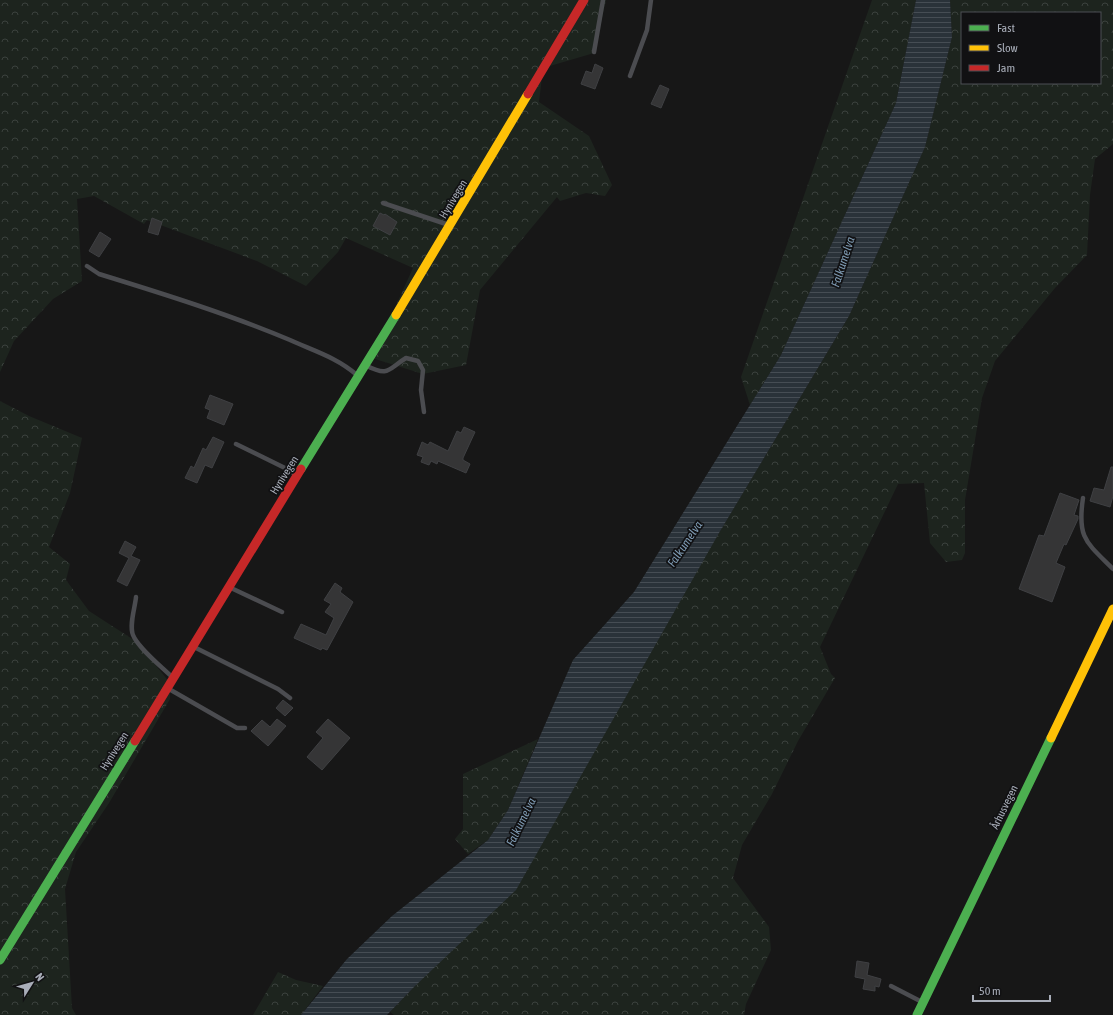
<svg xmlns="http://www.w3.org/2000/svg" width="1113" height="1015" viewBox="0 0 1113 1015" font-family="'Asap Condensed',sans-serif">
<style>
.forest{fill:url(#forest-crowns);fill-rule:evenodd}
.water{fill:url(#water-rules)}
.building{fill:#353536;stroke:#3f4043}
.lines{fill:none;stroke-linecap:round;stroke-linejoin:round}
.lane{stroke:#4b4c50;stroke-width:4.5}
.fast{stroke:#4caf50;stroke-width:9}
.slow{stroke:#ffc107;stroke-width:9}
.jam{stroke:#c62828;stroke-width:9}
.labels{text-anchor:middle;stroke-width:3.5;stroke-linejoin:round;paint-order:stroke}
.street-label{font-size:11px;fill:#a8adb8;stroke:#111113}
.water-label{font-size:12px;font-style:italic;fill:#7f9bb3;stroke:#111113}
</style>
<defs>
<pattern id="forest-crowns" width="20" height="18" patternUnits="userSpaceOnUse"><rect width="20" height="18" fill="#1d241e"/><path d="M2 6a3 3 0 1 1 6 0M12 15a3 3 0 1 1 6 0" fill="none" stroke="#3b413d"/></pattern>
<pattern id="water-rules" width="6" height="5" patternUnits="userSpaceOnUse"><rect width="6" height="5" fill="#2a3239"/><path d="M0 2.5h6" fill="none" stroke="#464d54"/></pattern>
</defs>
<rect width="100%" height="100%" fill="#171717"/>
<g class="forest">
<polygon points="0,0 606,0 594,53 543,68 539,102 589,136 612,185 605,196 586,193 560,201 557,197 480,290 466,365 423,374 372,358 413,268 346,238 338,252 306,286 257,261 147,220 144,224 94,196 77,199 82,281 53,299 14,341 0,372"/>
<polygon points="872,0 916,0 896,103 781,355 750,405 741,377"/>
<path d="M950 0H1113V144L1095 159 1090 195 1087 255 1055 288 995 361 982 398 965 500V553L962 560 946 562 930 543 924 483 898 484 820 647 831 674 835 678 798 741 772 794 742 845 733 878 769 927 771 950 746 1004 744 1015H394L390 1012 415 986 719 533 849 316 925 147 952 37ZM962 13H1100V83H962Z"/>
<polygon points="0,401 29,416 82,438 70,493 49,547 70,564 66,580 89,611 137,642 170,683 170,699 109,803 76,852 65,889 72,1008 76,1015 0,1015"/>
<polygon points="538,739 508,810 488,840 468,854 455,839 463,829 463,774"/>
<polygon points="278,972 296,980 323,986 301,1015 253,1015"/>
</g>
<polygon class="water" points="916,0 950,0 952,37 925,147 849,316 719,533 516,890 415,986 387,1015 301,1015 347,959 392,916 488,840 508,810 573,660 634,592 781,355 896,103"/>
<g class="building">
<polygon points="595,64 603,68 595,89 581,84 586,71 592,73"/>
<polygon points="660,85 669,89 661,108 651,104"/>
<polygon points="380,213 384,215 385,214 397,222 390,235 373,226"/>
<polygon points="152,218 162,222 158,235 148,232"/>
<polygon points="100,232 111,239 99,257 89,251"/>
<polygon points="210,395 233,404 224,425 207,418 210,410 205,408"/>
<polygon points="464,427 475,432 463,458 463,460 470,464 466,473 438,461 437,464 431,461 429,465 421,462 423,457 417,455 422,442 428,445 430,442 448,451 457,431 461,433"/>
<polygon points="213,437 224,442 212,468 205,465 197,483 185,478 191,466 194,468 203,448 206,450"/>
<polygon points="1111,467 1113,467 1113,496 1110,507 1090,501 1094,488 1104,490"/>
<polygon points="1060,493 1079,500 1074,515 1078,516 1078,519 1066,545 1064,544 1056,563 1065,567 1052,602 1019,589 1039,535 1044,536"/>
<polygon points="125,541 136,547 131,556 140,560 127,586 117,581 129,558 119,553"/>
<polygon points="335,583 342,588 340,592 353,602 327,650 322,648 321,650 294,638 301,624 326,635 334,618 325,612 331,604 324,600"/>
<polygon points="283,700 293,708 285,716 276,708"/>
<polygon points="277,719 286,726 268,746 251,731 262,720 270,727"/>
<polygon points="328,719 350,738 322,770 307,757 323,738 316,732"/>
<polygon points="857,961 869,963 867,975 881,979 879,987 875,986 875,991 863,989 865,979 855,977"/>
</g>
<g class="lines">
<g class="lane">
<polyline points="594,52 603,0"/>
<polyline points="630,76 647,30 651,0"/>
<polyline points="383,203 449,225"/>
<path d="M87 266 99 274C164 294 228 314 290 340 314 351 336 357 357 375"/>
<path d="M367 366C389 377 388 369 406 358L418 361 423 370 421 390 424 412"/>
<polyline points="236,444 287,469 296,475"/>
<path d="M1083 498C1077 538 1086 542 1113 569"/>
<polyline points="231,588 282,612"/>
<path d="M136 597C135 608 129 625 133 635 138 648 162 667 172 677"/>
<polyline points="194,647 278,689 290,698"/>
<polyline points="169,689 237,728 245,728"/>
<polyline points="891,986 922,1002"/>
</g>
<g class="fast">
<polyline points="301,469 396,315"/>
<polyline points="0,960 135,741"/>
<polyline points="917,1015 1051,738"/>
</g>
<g class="slow">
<polyline points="396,315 528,94"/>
<polyline points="1051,738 1113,609"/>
</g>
<g class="jam">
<polyline points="528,94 584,0"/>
<polyline points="135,741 301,469"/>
</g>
</g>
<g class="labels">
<g class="street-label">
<text transform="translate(453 199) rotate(-59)" y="4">Hynivegen</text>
<text transform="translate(284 475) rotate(-58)" y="4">Hynivegen</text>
<text transform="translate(114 751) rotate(-58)" y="4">Hynivegen</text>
<text transform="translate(1004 807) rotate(-64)" y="4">Århusvegen</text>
</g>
<g class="water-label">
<text transform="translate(843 262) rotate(-72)" y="4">Falkumelva</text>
<text transform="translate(685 544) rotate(-56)" y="4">Falkumelva</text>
<text transform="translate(521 822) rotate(-64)" y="4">Falkumelva</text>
</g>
</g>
<rect x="961" y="12" width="140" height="72" fill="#111113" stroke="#4d4f55"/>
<rect x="969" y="25" width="20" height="6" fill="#4caf50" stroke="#4d4f55"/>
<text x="997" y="32" font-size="12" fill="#a8adb8">Fast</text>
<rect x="969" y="45" width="20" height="6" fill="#ffc107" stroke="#4d4f55"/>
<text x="997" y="52" font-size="12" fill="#a8adb8">Slow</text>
<rect x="969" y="65" width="20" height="6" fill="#c62828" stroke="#4d4f55"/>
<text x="997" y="72" font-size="12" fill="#a8adb8">Jam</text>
<g transform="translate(32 983) rotate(53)" stroke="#111113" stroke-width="3" paint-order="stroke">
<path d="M0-3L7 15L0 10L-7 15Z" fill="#a8adb8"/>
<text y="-6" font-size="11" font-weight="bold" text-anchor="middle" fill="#a8adb8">N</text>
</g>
<path d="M973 995v6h77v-6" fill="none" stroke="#a8adb8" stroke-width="2"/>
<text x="979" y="995" font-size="12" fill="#a8adb8" stroke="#111113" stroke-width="3" paint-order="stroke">50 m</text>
</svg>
